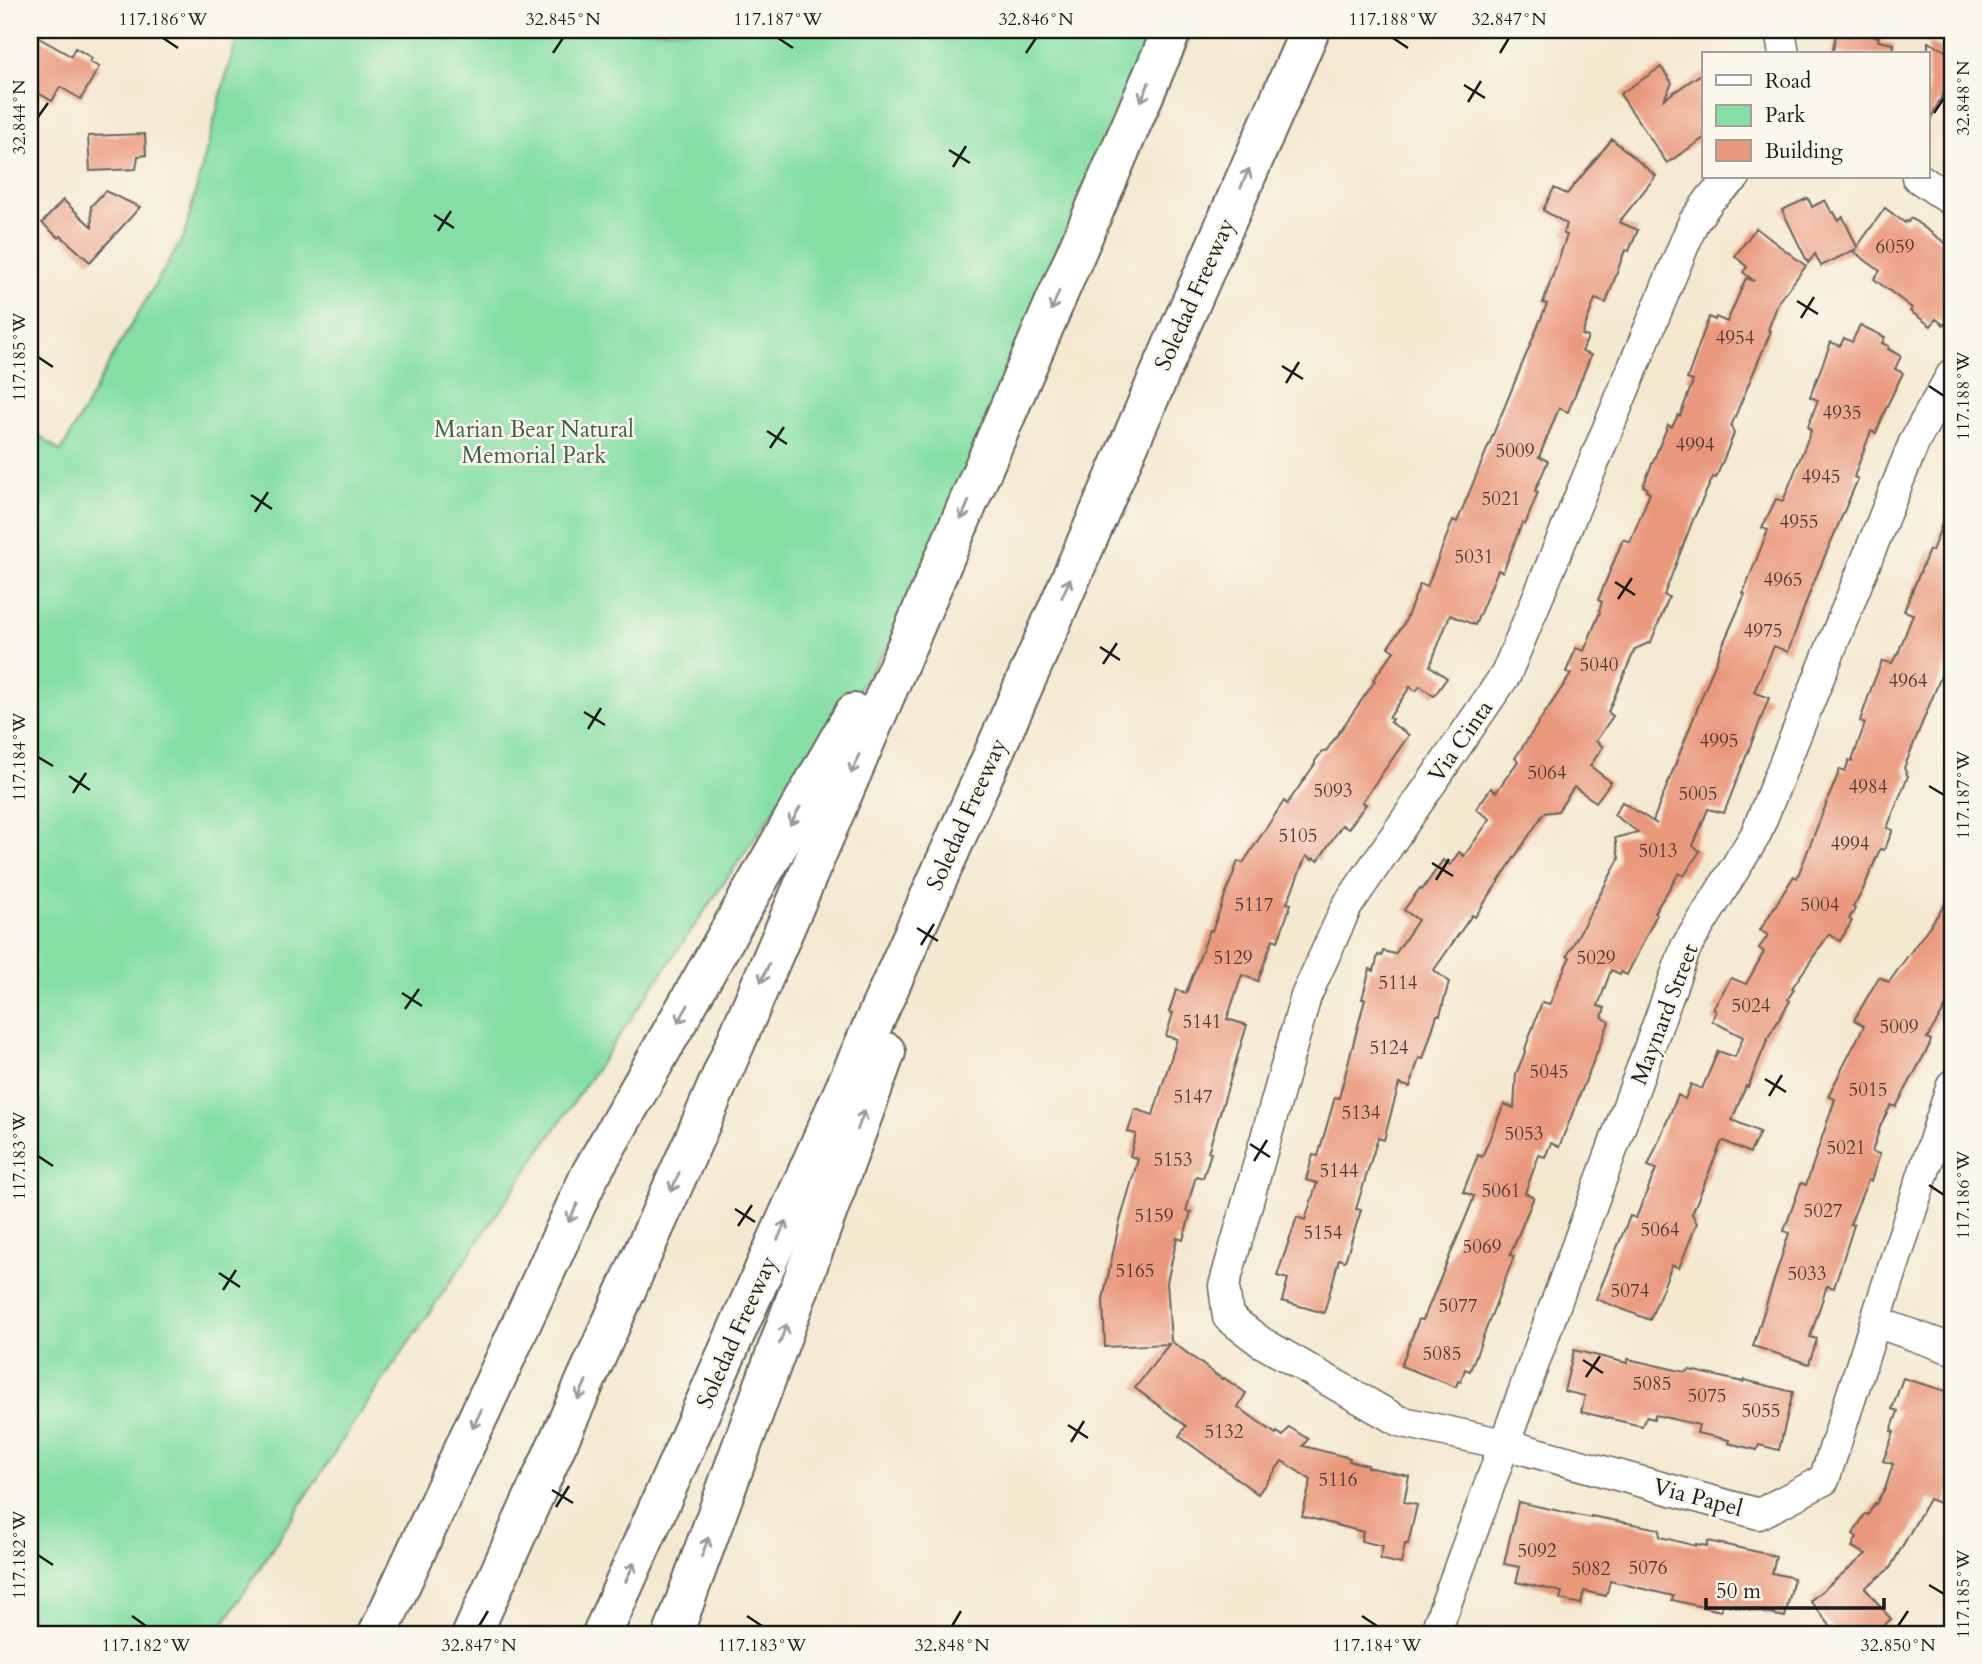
<svg xmlns="http://www.w3.org/2000/svg" width="1982" height="1664" viewBox="0 0 1982 1664" font-family="Cardo,serif">
<style>
.green{fill:#85dfa5;stroke:#507e60;stroke-width:2}
.building{fill:#ea987b}
.lines{fill:none;stroke-linecap:round;stroke-linejoin:round}
.minor-casing{stroke:#68635b;stroke-width:33}
.highway-casing{stroke:#68635b;stroke-width:42}
.minor{stroke:#fff;stroke-width:30}
.highway{stroke:#fff;stroke-width:38}
.oneway{stroke:#999}
.ticks{fill:none;stroke:#1c1c1c;stroke-width:2.5}
.labels{text-anchor:middle;stroke-width:5;stroke-linejoin:round;paint-order:stroke}
.number-label{font-size:19px;fill:#503b34}
.street-label{font-size:23px;fill:#1c1c1c;stroke:#fbf7ec}
.park-label{font-size:23px;fill:#41604c;stroke:#fbf7ec}
.neatline{fill:none;stroke:#1c1c1c;stroke-width:2.5}
.ticks-label{font-size:18px;text-anchor:middle;fill:#1c1c1c}
</style>
<rect width="100%" height="100%" fill="#fbf7ec"/>
<filter id="ink" filterUnits="userSpaceOnUse"><feTurbulence type="fractalNoise" baseFrequency=".0143" numOctaves="2"/><feDisplacementMap in="SourceGraphic" scale="14" xChannelSelector="R" yChannelSelector="G"/><feConvolveMatrix kernelMatrix="1 2 1 2 8 2 1 2 1" color-interpolation-filters="sRGB"/></filter>
<filter id="wash" filterUnits="userSpaceOnUse"><feTurbulence type="fractalNoise" baseFrequency=".00686" numOctaves="4" result="noise"/><feDisplacementMap in="SourceGraphic" scale="28" xChannelSelector="R" yChannelSelector="G"/><feGaussianBlur stdDeviation="1.57" result="paint"/><feColorMatrix in="noise" values="0 0 0 0 0 0 0 0 0 0 0 0 0 0 0 0 0 1.4 0 .05"/><feComposite in="paint" operator="in"/></filter>
<g filter="url(#wash)">
<rect width="100%" height="100%" fill="#f4e8d0"/>
<polygon class="green" points="240,30 1193,30 953,553 789,788 351,1427 217,1634 30,1634 30,428 61,452 118,347 184,236 228,68"/>
<g id="blocks">
<g class="building">
<polygon points="1850,32 1879,37 1878,41 1894,44 1893,54 1832,54 1836,34 1849,36"/>
<polygon points="30,33 71,56 75,48 92,58 90,62 99,67 81,99 60,87 52,101 30,88"/>
<polygon points="1928,42 1952,54 1952,75 1928,124"/>
<polygon points="1661,67 1672,83 1664,99 1704,72 1704,138 1667,163 1620,94"/>
<polygon points="145,134 146,155 138,156 136,169 90,171 88,136"/>
<polygon points="1612,139 1656,176 1619,222 1638,230 1629,251 1625,250 1606,303 1595,299 1582,335 1588,337 1582,352 1591,355 1568,412 1559,408 1539,457 1548,461 1535,491 1538,492 1525,525 1522,523 1503,572 1498,570 1475,625 1450,615 1430,666 1447,678 1434,696 1420,686 1416,691 1410,687 1389,718 1392,719 1390,722 1409,735 1362,802 1366,804 1348,829 1342,825 1318,861 1313,858 1312,860 1306,856 1287,903 1291,904 1278,941 1273,939 1258,981 1242,975 1227,1019 1247,1025 1208,1152 1211,1153 1203,1178 1196,1176 1186,1211 1191,1212 1183,1240 1177,1238 1167,1282 1171,1341 1222,1379 1224,1378 1246,1393 1238,1407 1276,1434 1277,1432 1283,1436 1289,1427 1308,1439 1303,1446 1350,1458 1349,1461 1368,1465 1367,1467 1409,1476 1404,1502 1417,1505 1408,1544 1405,1544 1401,1564 1380,1559 1383,1546 1361,1541 1363,1532 1302,1516 1311,1480 1282,1461 1258,1494 1179,1436 1186,1426 1135,1388 1169,1344 1105,1347 1103,1299 1119,1225 1138,1159 1130,1156 1136,1134 1128,1132 1135,1109 1153,1115 1177,1039 1166,1036 1173,1013 1169,1012 1176,990 1186,993 1210,930 1212,931 1238,861 1243,863 1284,801 1287,804 1315,764 1315,761 1322,752 1326,751 1375,681 1373,680 1394,651 1388,647 1404,624 1420,584 1427,587 1453,520 1457,522 1547,304 1543,303 1567,235 1563,233 1567,224 1543,210 1554,188 1567,194"/>
<polygon points="105,191 140,207 90,262 61,236 59,238 42,223 63,200 92,227 91,206"/>
<polygon points="1808,198 1812,207 1825,200 1832,213 1834,212 1838,220 1843,217 1857,247 1885,208 1905,223 1906,221 1908,222 1911,218 1952,248 1952,313 1944,325 1936,319 1931,326 1910,311 1912,308 1874,279 1880,271 1854,252 1856,249 1821,266 1815,254 1808,263 1782,210"/>
<polygon points="1756,228 1806,266 1779,301 1768,330 1771,331 1731,426 1734,434 1716,478 1713,477 1693,520 1664,595 1669,597 1651,642 1635,649 1608,712 1613,716 1596,741 1603,747 1590,766 1611,782 1596,802 1574,787 1558,811 1544,813 1475,917 1472,915 1434,970 1449,982 1440,1015 1437,1015 1423,1059 1419,1058 1410,1087 1399,1084 1384,1140 1378,1138 1356,1209 1361,1210 1345,1261 1339,1259 1324,1313 1282,1301 1288,1279 1277,1276 1297,1217 1305,1220 1317,1183 1306,1180 1313,1155 1318,1156 1335,1097 1339,1098 1365,999 1362,999 1370,969 1374,971 1378,955 1382,956 1383,951 1395,954 1418,920 1404,910 1420,888 1422,890 1443,860 1450,865 1459,852 1464,856 1490,819 1476,809 1491,788 1496,792 1518,761 1515,758 1571,674 1566,672 1576,648 1584,651 1600,612 1599,611 1602,602 1598,600 1623,539 1630,542 1650,493 1646,491 1647,488 1643,486 1668,425 1672,427 1678,415 1680,416 1693,381 1687,379 1709,317 1715,320 1716,317 1727,322 1746,278 1754,281 1743,272 1747,267 1735,256"/>
<polygon points="1860,325 1885,337 1882,343 1889,346 1888,349 1901,356 1895,369 1903,373 1887,406 1876,433 1871,431 1854,477 1858,479 1812,586 1788,652 1774,646 1754,692 1769,698 1724,813 1708,809 1693,846 1700,851 1684,876 1679,873 1654,913 1657,914 1627,975 1621,972 1620,974 1611,970 1598,1006 1605,1008 1602,1017 1609,1022 1559,1147 1551,1143 1545,1157 1539,1155 1525,1193 1534,1197 1510,1255 1514,1256 1470,1371 1465,1369 1461,1382 1458,1381 1456,1387 1401,1366 1419,1319 1423,1320 1471,1205 1474,1196 1463,1192 1478,1155 1482,1157 1504,1104 1514,1108 1516,1074 1526,1050 1525,1049 1542,1002 1550,1004 1557,984 1570,957 1567,956 1619,859 1615,838 1638,832 1614,815 1622,802 1657,824 1653,821 1720,651 1745,594 1743,593 1768,530 1762,528 1776,499 1783,501 1811,431 1808,426 1818,400 1810,397 1831,342 1840,346 1844,338 1852,342"/>
<polygon points="1950,503 1952,503 1952,649 1904,768 1908,776 1887,828 1893,830 1884,850 1880,849 1862,892 1853,907 1855,909 1849,919 1852,921 1840,941 1829,934 1792,988 1794,989 1788,999 1790,1001 1769,1036 1748,1087 1746,1086 1732,1120 1760,1132 1750,1153 1724,1141 1721,1143 1692,1214 1697,1223 1679,1268 1672,1265 1650,1320 1596,1299 1630,1216 1636,1218 1656,1169 1648,1166 1678,1095 1685,1099 1691,1084 1702,1089 1718,1051 1735,1057 1743,1037 1712,1021 1716,1011 1713,1009 1731,978 1746,984 1764,952 1759,948 1768,935 1760,930 1794,876 1797,878 1840,769 1845,771 1849,760 1852,761 1865,723 1860,721 1872,686 1882,661 1892,663 1896,655 1897,656 1913,614 1904,611 1929,550 1932,551"/>
<polygon points="1952,895 1952,996 1927,1038 1931,1040 1929,1046 1896,1107 1891,1105 1881,1124 1872,1152 1880,1154 1871,1181 1868,1180 1850,1224 1854,1225 1834,1288 1827,1286 1810,1337 1817,1339 1809,1364 1753,1346 1789,1233 1784,1231 1801,1183 1806,1185 1835,1099 1828,1096 1864,1026 1854,1020 1879,977 1889,982"/>
<polygon points="1574,1350 1627,1363 1628,1359 1685,1372 1690,1370 1743,1382 1744,1380 1793,1392 1779,1450 1759,1445 1757,1450 1728,1443 1729,1440 1697,1433 1699,1425 1655,1415 1654,1419 1646,1417 1642,1426 1581,1412 1585,1396 1564,1391"/>
<polygon points="1903,1378 1952,1393 1952,1484 1945,1505 1929,1499 1890,1568 1865,1588 1891,1619 1873,1634 1837,1634 1810,1601 1866,1554 1852,1547 1857,1537 1853,1534 1865,1514 1868,1515 1875,1503 1876,1504 1886,1486 1893,1464 1883,1461 1894,1432 1891,1431 1898,1411 1892,1409"/>
<polygon points="1518,1502 1591,1518 1591,1516 1659,1529 1660,1537 1696,1546 1696,1544 1707,1546 1708,1541 1776,1556 1772,1573 1794,1578 1785,1617 1723,1604 1721,1611 1672,1600 1673,1596 1610,1581 1606,1596 1584,1591 1581,1604 1560,1599 1562,1592 1516,1582 1520,1567 1504,1564"/>
</g>
</g>
</g>
<g filter="url(#ink)">
<use href="#blocks" fill-opacity="0" stroke="#68635b" stroke-width="2"/>
<g class="lines">
<g class="minor-casing">
<g id="minor">
<polyline points="1780,30 1784,54"/>
<polyline points="1735,177 1711,198 1693,223 1506,674 1347,906 1306,996 1224,1286 1228,1317 1261,1342 1399,1421 1504,1444 1759,1514 1824,1480 1952,1085"/>
<polyline points="1917,177 1952,201"/>
<polyline points="1876,1322 1952,1349"/>
<polyline points="1435,1634 1686,947 1755,836 1915,440 1952,374"/>
</g>
</g>
<g class="highway-casing">
<g id="highway">
<polyline points="378,1634 590,1175 854,713"/>
<polyline points="472,1634 695,1137 1172,30"/>
<polyline points="602,1634 1039,651 1310,30"/>
<polyline points="673,1634 886,1052"/>
</g>
</g>
<use href="#minor" class="minor"/>
<use href="#highway" class="highway"/>
</g>
<defs><path id="oneway-shaft" d="M-6 0H5M1.5-3L5.5 0L1.5 3" fill="none" stroke-width="1.6" stroke-linecap="round" stroke-linejoin="round" transform="scale(1.75)"/></defs>
<g class="oneway">
<use href="#oneway-shaft" transform="translate(1145 92) rotate(113)"/>
<use href="#oneway-shaft" transform="translate(1245 178) rotate(-66)"/>
<use href="#oneway-shaft" transform="translate(1055 301) rotate(113)"/>
<use href="#oneway-shaft" transform="translate(965 510) rotate(113)"/>
<use href="#oneway-shaft" transform="translate(1066 588) rotate(-66)"/>
<use href="#oneway-shaft" transform="translate(855 764) rotate(113)"/>
<use href="#oneway-shaft" transform="translate(795 816) rotate(120)"/>
<use href="#oneway-shaft" transform="translate(765 973) rotate(113)"/>
<use href="#oneway-shaft" transform="translate(683 1014) rotate(120)"/>
<use href="#oneway-shaft" transform="translate(861 1120) rotate(-70)"/>
<use href="#oneway-shaft" transform="translate(675 1182) rotate(114)"/>
<use href="#oneway-shaft" transform="translate(573 1213) rotate(115)"/>
<use href="#oneway-shaft" transform="translate(782 1230) rotate(-66)"/>
<use href="#oneway-shaft" transform="translate(783 1334) rotate(-70)"/>
<use href="#oneway-shaft" transform="translate(582 1390) rotate(114)"/>
<use href="#oneway-shaft" transform="translate(477 1419) rotate(115)"/>
<use href="#oneway-shaft" transform="translate(705 1547) rotate(-70)"/>
<use href="#oneway-shaft" transform="translate(630 1572) rotate(-66)"/>
</g>
</g>
<path class="ticks" d="M163 38 178 48M778 38 793 48M1393 38 1408 48M553 53 563 38M1026 53 1036 38M1500 53 1509 38M1464 85 1485 98M1468 102 1481 81M1934 113 1944 98M38 117 48 103M949 150 970 163M953 167 966 146M434 215 454 228M438 231 451 211M1797 301 1818 314M1801 318 1814 297M38 357 53 367M1282 366 1303 379M1286 383 1299 362M1929 386 1944 396M767 431 787 444M770 448 784 427M251 495 272 509M255 512 268 492M1615 582 1635 595M1618 599 1632 578M1100 647 1120 660M1103 664 1117 643M584 712 605 725M588 729 601 708M38 757 53 766M69 776 90 790M1929 786 1944 795M73 793 86 773M1432 863 1453 876M1436 880 1449 859M917 928 938 941M921 945 934 924M402 993 422 1006M405 1009 419 989M1765 1079 1786 1092M1769 1096 1782 1075M1250 1144 1270 1157M38 1156 53 1166M1254 1161 1267 1140M1929 1185 1944 1195M735 1209 755 1222M738 1226 752 1205M219 1273 240 1287M223 1290 236 1270M1583 1360 1603 1373M1586 1377 1600 1356M1068 1425 1088 1438M1071 1442 1084 1421M552 1490 573 1503M556 1507 569 1486M38 1555 53 1565M1929 1585 1944 1594M132 1616 146 1626M747 1616 762 1626M1362 1616 1377 1626M479 1626 488 1611M952 1626 961 1611M1898 1626 1908 1611"/>
<g class="labels">
<g class="number-label">
<text x="1895" y="253">6059</text>
<text x="1735" y="344">4954</text>
<text x="1842" y="419">4935</text>
<text x="1695" y="451">4994</text>
<text x="1515" y="457">5009</text>
<text x="1821" y="483">4945</text>
<text x="1501" y="505">5021</text>
<text x="1799" y="528">4955</text>
<text x="1474" y="563">5031</text>
<text x="1783" y="586">4965</text>
<text x="1763" y="637">4975</text>
<text x="1599" y="671">5040</text>
<text x="1908" y="687">4964</text>
<text x="1719" y="747">4995</text>
<text x="1547" y="779">5064</text>
<text x="1868" y="793">4984</text>
<text x="1333" y="797">5093</text>
<text x="1698" y="800">5005</text>
<text x="1298" y="842">5105</text>
<text x="1850" y="850">4994</text>
<text x="1658" y="857">5013</text>
<text x="1254" y="911">5117</text>
<text x="1820" y="911">5004</text>
<text x="1233" y="964">5129</text>
<text x="1596" y="964">5029</text>
<text x="1398" y="989">5114</text>
<text x="1751" y="1012">5024</text>
<text x="1202" y="1028">5141</text>
<text x="1899" y="1033">5009</text>
<text x="1389" y="1054">5124</text>
<text x="1549" y="1078">5045</text>
<text x="1868" y="1096">5015</text>
<text x="1193" y="1103">5147</text>
<text x="1361" y="1119">5134</text>
<text x="1524" y="1140">5053</text>
<text x="1846" y="1154">5021</text>
<text x="1173" y="1166">5153</text>
<text x="1339" y="1177">5144</text>
<text x="1501" y="1197">5061</text>
<text x="1823" y="1217">5027</text>
<text x="1154" y="1222">5159</text>
<text x="1660" y="1236">5064</text>
<text x="1323" y="1239">5154</text>
<text x="1482" y="1253">5069</text>
<text x="1135" y="1277">5165</text>
<text x="1807" y="1280">5033</text>
<text x="1630" y="1297">5074</text>
<text x="1458" y="1312">5077</text>
<text x="1442" y="1360">5085</text>
<text x="1652" y="1390">5085</text>
<text x="1707" y="1402">5075</text>
<text x="1761" y="1417">5055</text>
<text x="1224" y="1438">5132</text>
<text x="1338" y="1486">5116</text>
<text x="1537" y="1557">5092</text>
<text x="1648" y="1574">5076</text>
<text x="1591" y="1575">5082</text>
</g>
<g class="street-label">
<text transform="translate(1194 294) rotate(-66)" y="8">Soledad Freeway</text>
<text transform="translate(1460 741) rotate(-55)" y="8">Via Cinta</text>
<text transform="translate(966 814) rotate(-66)" y="8">Soledad Freeway</text>
<text transform="translate(1664 1014) rotate(-69)" y="8">Maynard Street</text>
<text transform="translate(736 1332) rotate(-66)" y="8">Soledad Freeway</text>
<text transform="translate(1698 1497) rotate(15)" y="8">Via Papel</text>
</g>
<g class="park-label">
<text x="534" y="437">Marian Bear Natural<tspan x="534" dy="26">Memorial Park</tspan></text>
</g>
</g>
<rect width="1982" height="1664" fill="none" stroke="#fbf7ec" stroke-width="77"/>
<rect x="1702" y="52" width="228" height="126" fill="#fbf7ec" stroke="#a29f99" stroke-width="2"/>
<rect x="1716" y="75" width="35" height="10" fill="#ffffff" stroke="#a29f99" stroke-width="2"/>
<text x="1765" y="88" font-size="21" fill="#1c1c1c">Road</text>
<rect x="1716" y="105" width="35" height="21" fill="#85dfa5" stroke="#a29f99" stroke-width="2"/>
<text x="1765" y="122" font-size="21" fill="#1c1c1c">Park</text>
<rect x="1716" y="140" width="35" height="21" fill="#ea987b" stroke="#a29f99" stroke-width="2"/>
<text x="1765" y="158" font-size="21" fill="#1c1c1c">Building</text>
<path d="M1706 1598v10h178v-10" fill="none" stroke="#1c1c1c" stroke-width="3.5"/>
<text x="1716" y="1598" font-size="21" fill="#1c1c1c" stroke="#fbf7ec" stroke-width="5" paint-order="stroke">50 m</text>
<rect x="38" y="38" width="1906" height="1588" class="neatline"/>
<g class="ticks-label">
<text x="163" y="25">117.186°W</text>
<text x="563" y="25">32.845°N</text>
<text x="778" y="25">117.187°W</text>
<text x="1036" y="25">32.846°N</text>
<text x="1393" y="25">117.188°W</text>
<text x="1509" y="25">32.847°N</text>
<text transform="translate(1963 98) rotate(-90)" y="6">32.848°N</text>
<text transform="translate(19 117) rotate(-90)" y="6">32.844°N</text>
<text transform="translate(19 357) rotate(-90)" y="6">117.185°W</text>
<text transform="translate(1963 396) rotate(-90)" y="6">117.188°W</text>
<text transform="translate(19 757) rotate(-90)" y="6">117.184°W</text>
<text transform="translate(1963 795) rotate(-90)" y="6">117.187°W</text>
<text transform="translate(19 1156) rotate(-90)" y="6">117.183°W</text>
<text transform="translate(1963 1195) rotate(-90)" y="6">117.186°W</text>
<text transform="translate(19 1555) rotate(-90)" y="6">117.182°W</text>
<text transform="translate(1963 1594) rotate(-90)" y="6">117.185°W</text>
<text x="146" y="1651">117.182°W</text>
<text x="479" y="1651">32.847°N</text>
<text x="762" y="1651">117.183°W</text>
<text x="952" y="1651">32.848°N</text>
<text x="1377" y="1651">117.184°W</text>
<text x="1898" y="1651">32.850°N</text>
</g>
</svg>
